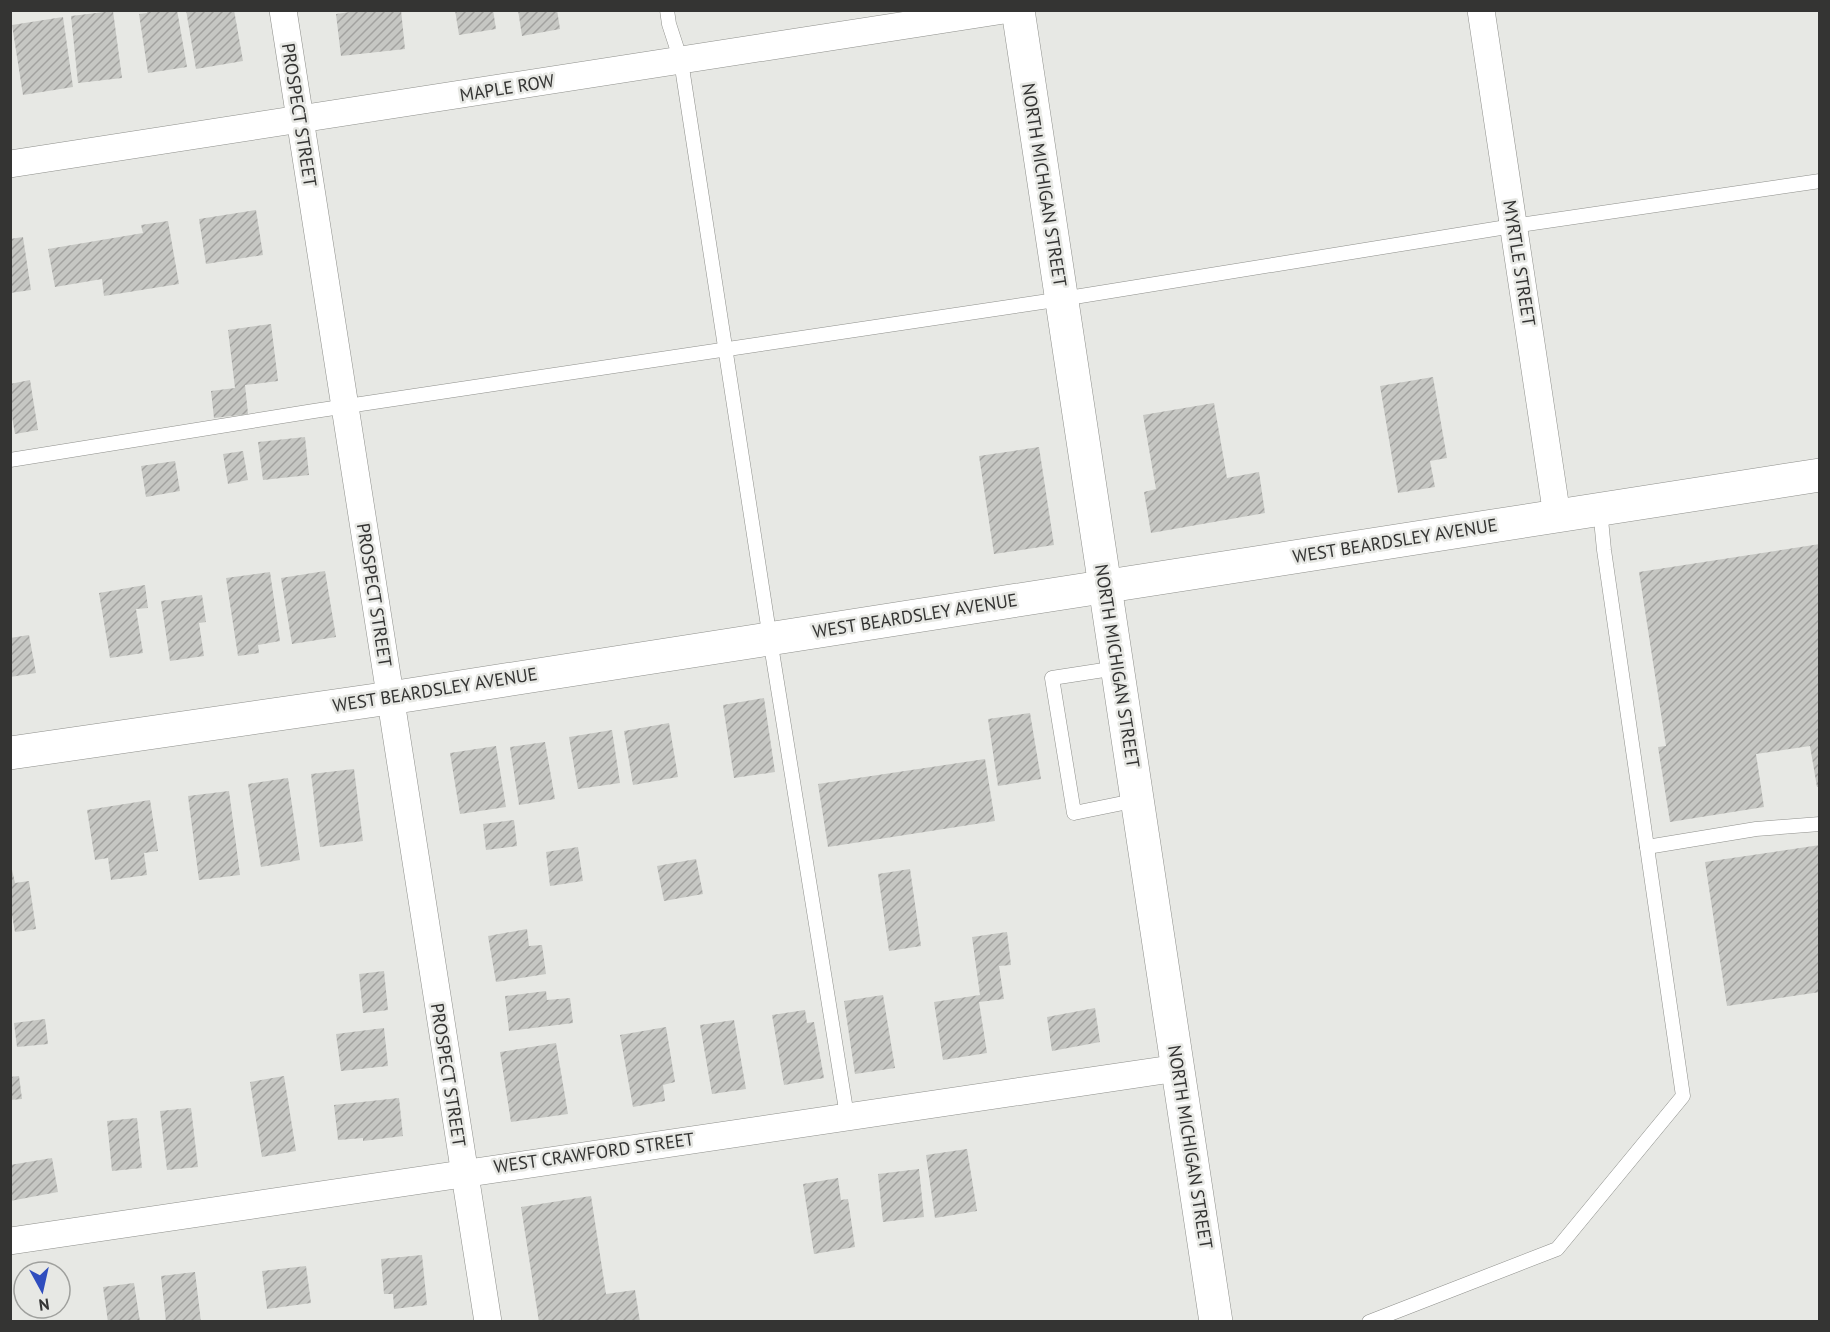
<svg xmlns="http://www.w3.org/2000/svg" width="1830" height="1332" viewBox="0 0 1830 1332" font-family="'PT Sans',sans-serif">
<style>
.building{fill:url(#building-hatch)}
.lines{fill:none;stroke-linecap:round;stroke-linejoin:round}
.service-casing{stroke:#8e8f8b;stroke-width:15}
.minor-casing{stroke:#8e8f8b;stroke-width:28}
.tertiary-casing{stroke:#8e8f8b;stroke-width:34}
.secondary-casing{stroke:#8e8f8b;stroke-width:34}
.service{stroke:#fff;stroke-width:14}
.minor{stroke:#fff;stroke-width:27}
.tertiary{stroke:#fff;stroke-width:33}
.secondary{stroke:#fff;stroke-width:33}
.labels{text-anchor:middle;stroke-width:5;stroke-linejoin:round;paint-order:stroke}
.street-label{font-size:18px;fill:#343433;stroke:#e7e8e4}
</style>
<defs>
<pattern id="building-hatch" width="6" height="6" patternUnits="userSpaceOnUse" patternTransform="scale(1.5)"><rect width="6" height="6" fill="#c6c7c3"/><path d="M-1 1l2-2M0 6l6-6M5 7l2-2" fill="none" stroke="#a2a29f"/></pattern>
</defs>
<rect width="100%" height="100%" fill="#e7e8e4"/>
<g class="building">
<polygon points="147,10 177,10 187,67 148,73 139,14 147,13"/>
<polygon points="186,10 234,10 243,61 196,69"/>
<polygon points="364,10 401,10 405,49 341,56 336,14"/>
<polygon points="455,10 493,10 496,29 459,35"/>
<polygon points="518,10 557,10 560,29 522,36"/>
<polygon points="113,11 122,78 78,83 71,16"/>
<polygon points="63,17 73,87 23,95 12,25"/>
<polygon points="256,210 263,255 206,264 199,219"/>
<polygon points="168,221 179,284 104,296 102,279 55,287 48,249 143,233 141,225"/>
<polygon points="23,237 31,290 10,293 10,239"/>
<polygon points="271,324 278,381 245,385 248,414 214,418 211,391 235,388 228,330"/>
<polygon points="1433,377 1447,458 1430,461 1435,487 1398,493 1380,386"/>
<polygon points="30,380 38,430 15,434 10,405 10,384"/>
<polygon points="1214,403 1227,478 1259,472 1265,513 1151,533 1144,492 1156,489 1143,415"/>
<polygon points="305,437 309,475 263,480 258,442"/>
<polygon points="1039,447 1054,545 994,554 979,456"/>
<polygon points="243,451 248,480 228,484 223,454"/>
<polygon points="175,461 180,491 146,497 141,466"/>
<polygon points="1820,544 1820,787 1817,787 1810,746 1756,754 1764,807 1670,822 1658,747 1666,746 1639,572"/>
<polygon points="325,571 336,637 292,644 281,578"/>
<polygon points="270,572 280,641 258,645 259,653 238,656 226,578"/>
<polygon points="145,585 148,608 136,609 143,653 110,658 99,593"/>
<polygon points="202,595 206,622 199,623 204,656 170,661 161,601"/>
<polygon points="29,635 36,673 10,677 10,638"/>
<polygon points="764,698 775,772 734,778 723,705"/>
<polygon points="1030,713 1041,779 998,786 988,719"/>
<polygon points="669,723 678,777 633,785 624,731"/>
<polygon points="612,730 620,783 578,789 569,737"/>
<polygon points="545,742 555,799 519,805 510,747"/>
<polygon points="496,746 506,807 460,814 450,753"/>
<polygon points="985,759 995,821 828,847 818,784"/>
<polygon points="354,769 363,841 320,847 311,774"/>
<polygon points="288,778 300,860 261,867 248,784"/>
<polygon points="229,791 240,875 199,880 188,796"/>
<polygon points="150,800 158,851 144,853 147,875 111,880 108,858 95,860 87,810"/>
<polygon points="514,820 517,846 486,850 483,824"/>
<polygon points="1820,845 1820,992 1727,1006 1705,862"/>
<polygon points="578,847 583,881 550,886 546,852"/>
<polygon points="696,859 703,894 664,901 657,866"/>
<polygon points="10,861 15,883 29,881 36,929 15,932 10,904"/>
<polygon points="910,869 921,946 889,951 878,874"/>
<polygon points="527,929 529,946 542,945 546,974 496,982 488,936"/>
<polygon points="1007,932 1011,965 999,966 1004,999 979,1002 987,1053 943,1060 934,1002 980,995 972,937"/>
<polygon points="384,971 388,1010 363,1013 359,974"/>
<polygon points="546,991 547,1000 570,998 573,1023 509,1031 505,996"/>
<polygon points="883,995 895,1068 855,1074 844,1001"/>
<polygon points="1095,1008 1100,1042 1052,1051 1047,1017"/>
<polygon points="805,1010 807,1023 814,1022 824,1078 784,1085 772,1015"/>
<polygon points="45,1019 48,1044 17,1047 14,1023"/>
<polygon points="734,1020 746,1089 712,1094 700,1025"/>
<polygon points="666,1027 675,1082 663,1085 665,1101 633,1107 620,1035"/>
<polygon points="384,1028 388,1066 341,1071 336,1034"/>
<polygon points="556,1043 568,1114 511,1122 500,1052"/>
<polygon points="19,1076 22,1099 10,1100 10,1077"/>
<polygon points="284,1076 296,1151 262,1157 250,1082"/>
<polygon points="399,1098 403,1136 363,1141 363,1138 338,1140 334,1105"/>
<polygon points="191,1108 198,1167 167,1170 160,1111"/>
<polygon points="137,1118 142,1168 112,1171 107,1121"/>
<polygon points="967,1149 977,1211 935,1218 926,1155"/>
<polygon points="52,1158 58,1192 10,1201 10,1165"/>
<polygon points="919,1169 924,1217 883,1222 878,1174"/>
<polygon points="838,1178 841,1200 848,1199 855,1247 814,1254 803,1184"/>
<polygon points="591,1196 606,1294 635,1290 640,1322 539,1322 521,1207"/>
<polygon points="422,1255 427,1305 394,1309 393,1294 384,1294 381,1259"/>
<polygon points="306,1266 311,1303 267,1309 262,1271"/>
<polygon points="195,1272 201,1322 166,1322 161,1276"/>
<polygon points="134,1283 140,1322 108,1322 103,1287"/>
</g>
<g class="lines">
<g class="service-casing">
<g id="service">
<polyline points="667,10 669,24 681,61 770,639 847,1116"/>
<polyline points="10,460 314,411 1062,299 1513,226 1820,181"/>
<polyline points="1117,668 1052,678 1074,813 1138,800"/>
<polyline points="1647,847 1756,829 1820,824"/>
<polyline points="1369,1322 1557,1249 1683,1096 1604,550 1600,509"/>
</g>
</g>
<g class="minor-casing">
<g id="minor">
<polyline points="283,10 488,1322"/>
<polyline points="1481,10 1557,516"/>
<polyline points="10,164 1004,10"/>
<polyline points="10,1241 1178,1068"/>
</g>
</g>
<g class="tertiary-casing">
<polyline id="tertiary" points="1018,10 1216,1322"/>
</g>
<g class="secondary-casing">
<polyline id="secondary" points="10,753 390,698 1820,475"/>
</g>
<use href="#service" class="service"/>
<use href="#minor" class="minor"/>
<use href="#tertiary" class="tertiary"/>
<use href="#secondary" class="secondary"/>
</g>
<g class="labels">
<g class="street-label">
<text transform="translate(507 88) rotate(-9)" y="6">MAPLE ROW</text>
<text transform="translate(299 115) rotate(81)" y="6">PROSPECT STREET</text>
<text transform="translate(1044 185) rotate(81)" y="6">NORTH MICHIGAN STREET</text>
<text transform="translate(1519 263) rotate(81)" y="6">MYRTLE STREET</text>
<text transform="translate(1395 541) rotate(-9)" y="6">WEST BEARDSLEY AVENUE</text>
<text transform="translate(374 595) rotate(81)" y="6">PROSPECT STREET</text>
<text transform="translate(915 616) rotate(-9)" y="6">WEST BEARDSLEY AVENUE</text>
<text transform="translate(1117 666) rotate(81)" y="6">NORTH MICHIGAN STREET</text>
<text transform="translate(435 690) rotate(-9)" y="6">WEST BEARDSLEY AVENUE</text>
<text transform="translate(448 1075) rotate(81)" y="6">PROSPECT STREET</text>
<text transform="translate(1190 1147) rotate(81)" y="6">NORTH MICHIGAN STREET</text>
<text transform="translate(594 1153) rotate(-8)" y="6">WEST CRAWFORD STREET</text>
</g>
</g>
<rect width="1830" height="1332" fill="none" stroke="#343433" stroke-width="24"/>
<g transform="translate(42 1290) rotate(172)"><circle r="28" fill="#e7e8e4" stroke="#9fa09d" stroke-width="1.5"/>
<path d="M0-4.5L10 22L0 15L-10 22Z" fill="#2f4dbe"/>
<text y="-9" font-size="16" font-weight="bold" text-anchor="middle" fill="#343433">N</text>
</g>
</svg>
